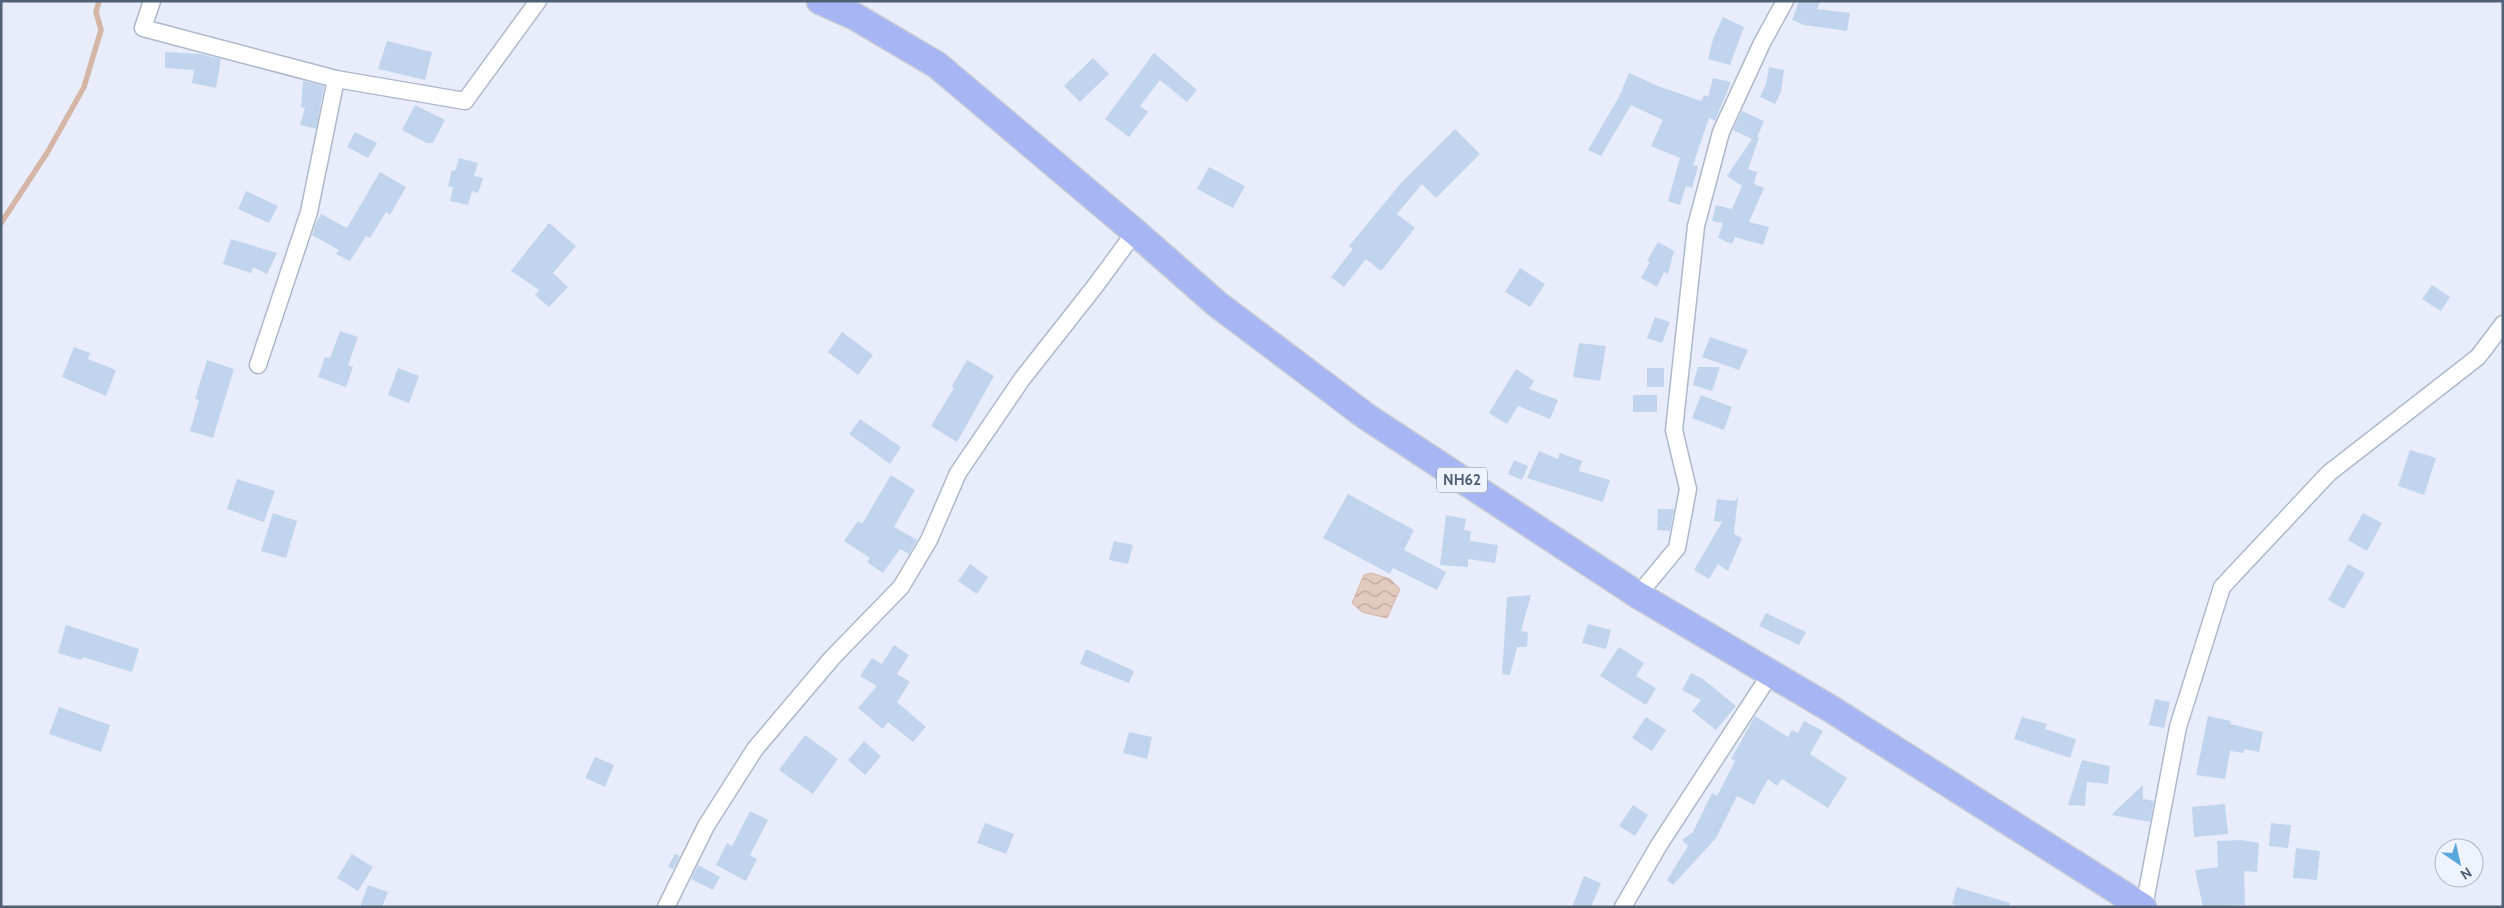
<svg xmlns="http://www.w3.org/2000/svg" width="2504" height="908" viewBox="0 0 2504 908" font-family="Cabin,sans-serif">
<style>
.water{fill:url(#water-waves);stroke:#d5b5a5}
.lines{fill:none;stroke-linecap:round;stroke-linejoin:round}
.stream{stroke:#d5b5a5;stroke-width:5.5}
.building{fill:#c0d4ed}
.street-casing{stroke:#acb9ca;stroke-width:19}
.primary-casing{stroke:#c6ccd3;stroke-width:29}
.street{stroke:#fff;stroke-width:16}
.primary{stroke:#a6b6f5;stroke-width:26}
.labels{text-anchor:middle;stroke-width:4;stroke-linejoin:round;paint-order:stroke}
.shield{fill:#eff3fe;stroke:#7e8c9d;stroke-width:1}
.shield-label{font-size:15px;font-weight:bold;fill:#4e6074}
</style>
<defs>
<pattern id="water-waves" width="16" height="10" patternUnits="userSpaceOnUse" patternTransform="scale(1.25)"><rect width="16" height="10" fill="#e4cabe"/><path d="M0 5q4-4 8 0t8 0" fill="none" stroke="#bba79f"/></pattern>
</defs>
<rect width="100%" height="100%" fill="#e9edfb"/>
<polygon class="water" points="1371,573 1390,579 1400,589 1387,618 1362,612 1352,603 1364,575"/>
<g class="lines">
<polyline class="stream" points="1,223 47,153 84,87 101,30 96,12 99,1"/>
</g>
<g class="building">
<polygon points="1799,1 1820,1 1817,9 1850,13 1847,31 1804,25 1792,20"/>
<polygon points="1723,17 1744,27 1730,65 1708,59 1713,39"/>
<polygon points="387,41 432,52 425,80 378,69"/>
<polygon points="165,52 200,54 221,59 216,88 192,83 194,70 165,68"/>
<polygon points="1154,53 1197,90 1187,102 1160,80 1140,106 1148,112 1129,137 1105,119"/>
<polygon points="1093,58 1109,74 1080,102 1064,86"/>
<polygon points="1769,67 1784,70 1781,92 1775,104 1760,97 1766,84"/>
<polygon points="1629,73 1658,86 1701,101 1704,95 1708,97 1713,78 1731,82 1715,121 1709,118 1693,165 1698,166 1692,188 1686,186 1680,205 1668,201 1680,158 1651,146 1663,120 1631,105 1601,156 1588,150 1619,97"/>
<polygon points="303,81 324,86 316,129 300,125 305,108 301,107"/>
<polygon points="415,105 445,120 433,143 427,143 402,130"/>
<polygon points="1742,111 1764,121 1757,137 1759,138 1748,169 1757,172 1754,184 1764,188 1749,222 1769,227 1763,245 1735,237 1732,244 1718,238 1723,223 1712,221 1716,205 1732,209 1742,186 1727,176 1752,139 1733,130"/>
<polygon points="1455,129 1480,154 1436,198 1422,184 1397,214 1415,228 1381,271 1366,259 1344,287 1331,277 1353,249 1349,246 1401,183"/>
<polygon points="355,132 377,143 368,158 347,147"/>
<polygon points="459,158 478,163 474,176 483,178 478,193 472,191 468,205 450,201 453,187 448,186 452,170 455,171"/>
<polygon points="1209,167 1245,186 1233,208 1197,189"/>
<polygon points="380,172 406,187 390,215 386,212 370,238 366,236 350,261 336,254 339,250 312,235 316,223 321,214 347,228"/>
<polygon points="246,191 278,206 269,223 238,209"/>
<polygon points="549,223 576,246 553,273 568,287 549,307 535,295 539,290 511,271"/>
<polygon points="231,239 277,253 267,274 253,267 251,273 223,264"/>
<polygon points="1658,242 1674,251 1668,274 1664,272 1657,287 1641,278 1650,262 1647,261"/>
<polygon points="1520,268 1545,284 1530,307 1505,292"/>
<polygon points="2432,285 2450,297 2441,311 2422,299"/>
<polygon points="1655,317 1670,322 1662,343 1647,338"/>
<polygon points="340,331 358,337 348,365 353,367 346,387 318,377 325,357 330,358"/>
<polygon points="842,332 873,355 858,375 828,352"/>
<polygon points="1710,337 1748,350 1739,370 1702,357"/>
<polygon points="1579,343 1606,346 1600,381 1573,377"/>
<polygon points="74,347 90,353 88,359 116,370 106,396 62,377"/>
<polygon points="207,360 234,369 213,438 190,431 199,400 195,399"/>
<polygon points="967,360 994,376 957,442 931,426 954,388 952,386"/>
<polygon points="1698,367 1720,367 1712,391 1693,385"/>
<polygon points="398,368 419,376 409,403 388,395"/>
<rect x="1647" y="368" width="17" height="19"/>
<polygon points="1516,369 1534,381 1529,389 1558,400 1550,419 1518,406 1507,424 1489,413"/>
<rect x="1633" y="395" width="24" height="17"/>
<polygon points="1701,395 1732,407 1724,430 1692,418"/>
<polygon points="860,419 901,447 890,464 849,434"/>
<polygon points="2410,450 2436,458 2424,495 2398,486"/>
<polygon points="1539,451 1558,459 1560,453 1582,461 1579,471 1610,480 1603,502 1527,478"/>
<polygon points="1514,460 1528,466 1522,480 1508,474"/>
<polygon points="891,475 915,490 894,527 917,540 909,554 900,549 883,573 867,562 870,558 844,541 858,521 862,524"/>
<polygon points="237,479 275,491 264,522 227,509"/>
<polygon points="1348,494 1414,530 1404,550 1446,572 1437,590 1393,568 1390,574 1323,538"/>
<polygon points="1738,496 1734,534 1742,538 1728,571 1718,564 1709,579 1694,570 1722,522 1714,521 1717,499 1735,501"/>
<polygon points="1658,509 1674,509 1670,531 1657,530"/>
<polygon points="273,513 297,521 286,558 261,551"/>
<polygon points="2363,513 2382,523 2367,551 2348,540"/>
<polygon points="1446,515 1466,519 1464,530 1471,531 1470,541 1498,545 1495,563 1468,559 1468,567 1440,565"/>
<polygon points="1114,541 1133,545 1128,564 1109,560"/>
<polygon points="970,564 988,577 977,594 958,581"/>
<polygon points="2348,564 2365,573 2344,609 2328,600"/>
<polygon points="1531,595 1521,631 1528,632 1527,647 1517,647 1510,675 1502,674 1507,597"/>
<polygon points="1766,613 1806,632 1799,645 1759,626"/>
<polygon points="1588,624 1611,630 1606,649 1582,643"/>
<polygon points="66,625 139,649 132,672 83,657 81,660 58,653"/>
<polygon points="894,645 909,655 897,674 910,682 897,702 926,727 913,742 888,722 883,729 858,708 877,686 860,676 872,658 882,664"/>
<polygon points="1619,647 1644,663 1636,676 1656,688 1646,705 1600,676"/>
<polygon points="1086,649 1134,671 1129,683 1080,664"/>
<polygon points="1691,673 1703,679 1736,706 1716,730 1692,711 1701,700 1682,690"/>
<polygon points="2155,699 2170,702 2164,728 2149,725"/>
<polygon points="59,707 110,725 101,752 49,734"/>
<polygon points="1755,716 1788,737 1792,730 1798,733 1804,721 1823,731 1810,754 1847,778 1828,808 1782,779 1777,786 1768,779 1754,805 1737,796 1716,838 1673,885 1667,880 1688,846 1682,840 1693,832 1712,793 1717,796 1735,761 1731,759"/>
<polygon points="2208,716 2231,721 2230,724 2263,732 2259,752 2244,749 2244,753 2230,751 2225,779 2196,775"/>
<polygon points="1646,717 1666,730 1652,751 1632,738"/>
<polygon points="2022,717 2047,724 2045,729 2076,739 2070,758 2014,739"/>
<polygon points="1129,732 1152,737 1147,759 1123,753"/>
<polygon points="805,735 838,759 813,794 779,770"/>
<polygon points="864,741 881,756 865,775 848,760"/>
<polygon points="595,757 614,765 605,787 585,778"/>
<polygon points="2082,760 2110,766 2108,784 2087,782 2085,806 2068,805"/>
<polygon points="2143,785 2143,799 2154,801 2150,822 2111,815"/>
<polygon points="2225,804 2228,834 2194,837 2192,807"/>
<polygon points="1633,805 1648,815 1635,836 1619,826"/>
<polygon points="750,811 768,820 750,855 757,859 746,881 716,865 727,843 732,846"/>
<polygon points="985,823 1014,834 1006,854 977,843"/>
<polygon points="2271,823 2291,825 2288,848 2269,846"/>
<polygon points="2241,840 2259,843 2257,872 2244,871 2245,905 2203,907 2195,870 2218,867 2217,841"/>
<polygon points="2296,848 2320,851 2317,880 2293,878"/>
<polygon points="352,854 373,867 358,891 337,878"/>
<polygon points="675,854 680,856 673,869 668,867"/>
<polygon points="698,865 720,877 713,890 691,879"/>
<polygon points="1584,876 1601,883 1591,907 1572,907"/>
<polygon points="368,885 388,892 382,907 360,907"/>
<polygon points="1957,887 2010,903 2009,907 1962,907 1952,904"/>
</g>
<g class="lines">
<g class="street-casing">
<g id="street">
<polyline points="152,1 143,28 336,79 465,101 538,1"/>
<polyline points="258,365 309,212 336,79"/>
<polyline points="1638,595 1677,548 1688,489 1674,430 1696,226 1721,132 1762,43 1785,1"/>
<polyline points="666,907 706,826 755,749 832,658 901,587 929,540 958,473 1022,379 1096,285 1135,232"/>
<polyline points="1623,907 1659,845 1771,673"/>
<polyline points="2144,907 2178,727 2222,587 2329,473 2478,357 2503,324"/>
</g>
</g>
<g class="primary-casing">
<polyline id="primary" points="820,1 854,16 937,65 1135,232 1217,304 1367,417 1638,595 1831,709 2143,907"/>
</g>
<use href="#street" class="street"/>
<use href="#primary" class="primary"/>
</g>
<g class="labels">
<rect class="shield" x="1437" y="467.5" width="50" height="25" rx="4"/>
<g class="shield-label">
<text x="1462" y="485">NH62</text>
</g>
</g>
<rect width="2504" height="908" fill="none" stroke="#4e6074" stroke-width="5"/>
<g transform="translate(2459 863) rotate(146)"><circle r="24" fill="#eff3fe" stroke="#afb8c7"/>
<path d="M0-4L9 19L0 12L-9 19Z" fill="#57a8dd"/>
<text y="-8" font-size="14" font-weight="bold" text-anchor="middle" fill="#4e6074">N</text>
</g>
</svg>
